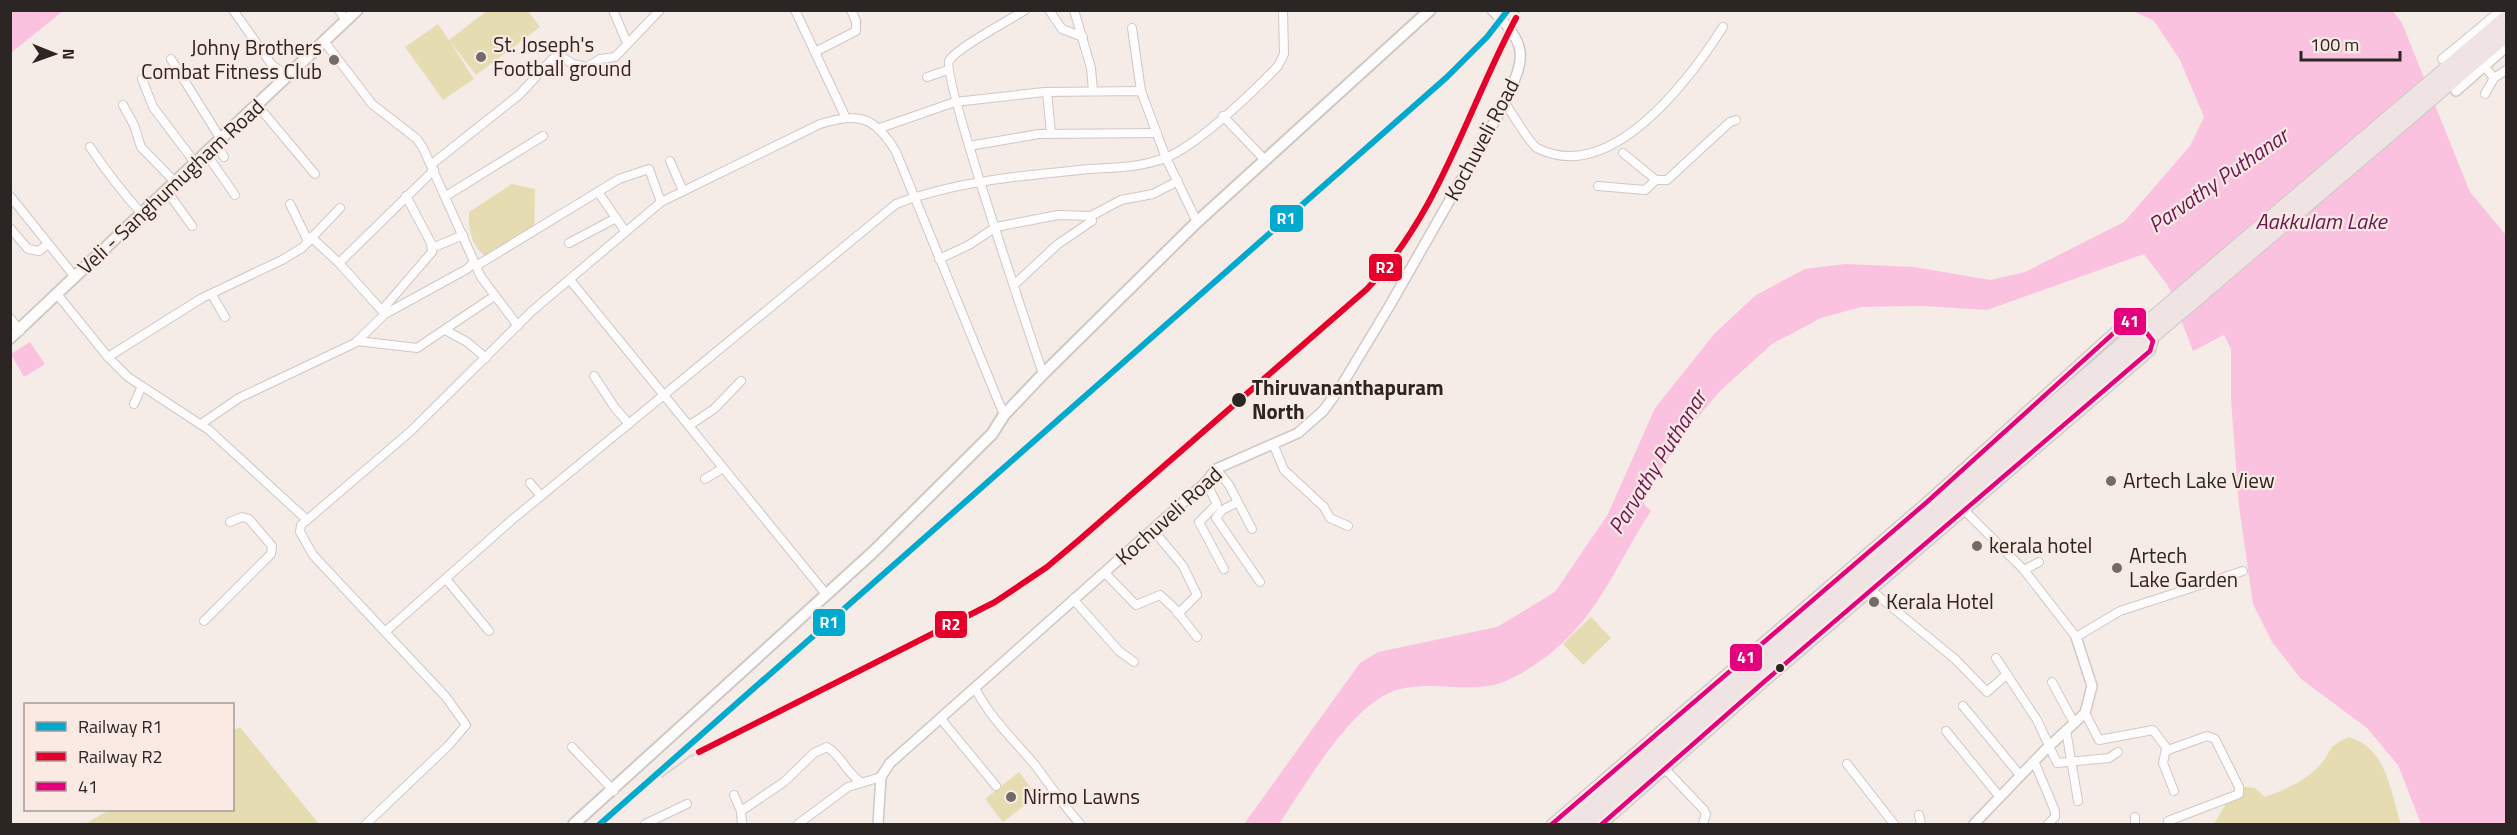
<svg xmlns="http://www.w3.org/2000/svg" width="2517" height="835" viewBox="0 0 2517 835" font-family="'Titillium Web',sans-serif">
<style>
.green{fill:#e6dcb2}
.water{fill:#fbc2e0}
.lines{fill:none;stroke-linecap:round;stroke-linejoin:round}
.minor-casing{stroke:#cfc8c5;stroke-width:10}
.tertiary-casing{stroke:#cfc8c5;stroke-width:12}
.secondary-casing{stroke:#cfc8c5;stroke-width:14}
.trunk-casing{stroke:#ccc8c7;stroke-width:16}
.minor{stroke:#fefcfc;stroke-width:8}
.tertiary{stroke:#fefcfc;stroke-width:9}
.secondary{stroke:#fefcfc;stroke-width:10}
.trunk{stroke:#f0e3e4;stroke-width:14}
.rail{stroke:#d8d5d4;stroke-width:2}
.trunk-bridge-casing{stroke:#ccc8c7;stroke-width:16;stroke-linecap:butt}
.trunk-bridge{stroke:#f0e3e4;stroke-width:14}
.bus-1-casing{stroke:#faeae3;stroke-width:9}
.bus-1{stroke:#e5007d;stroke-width:4.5}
.rail-1-casing{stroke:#faeae3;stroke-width:10}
.rail-2-casing{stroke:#faeae3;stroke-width:10}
.rail-1{stroke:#00a9ce;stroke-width:6}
.rail-2{stroke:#e4002b;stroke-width:6}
.poi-dot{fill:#726b68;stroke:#faeae3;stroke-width:2}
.stop-dot{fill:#2b2523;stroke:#faeae3;stroke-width:2}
.labels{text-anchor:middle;stroke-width:4.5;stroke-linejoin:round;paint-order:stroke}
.poi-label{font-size:21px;fill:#2b2523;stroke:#faeae3;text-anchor:start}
.street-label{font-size:21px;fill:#2b2523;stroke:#faeae3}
.stop-label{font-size:21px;font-weight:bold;fill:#2b2523;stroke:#faeae3;text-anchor:start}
.water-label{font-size:22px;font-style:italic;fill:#6f1652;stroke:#faeae3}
.line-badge{stroke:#faeae3;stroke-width:2}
.badge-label{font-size:16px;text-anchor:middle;font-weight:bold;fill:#fff}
</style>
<rect width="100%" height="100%" fill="#f5ece8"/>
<g class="green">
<polygon points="488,10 528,11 540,27 476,75 449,40 474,79 443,100 405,47 438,24 449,40"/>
<path d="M512 184 535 189 534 234 489 259C472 248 468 231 469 212Z"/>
<polygon points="1591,617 1611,638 1583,665 1563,644"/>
<polygon points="240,727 319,824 85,824 109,810 232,810 233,731"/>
<path d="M2349 737C2387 748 2390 791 2401 824H2214L2236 786 2255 788 2265 797C2285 789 2304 782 2319 766 2334 750 2325 747 2349 737Z"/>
<polygon points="1019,772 1037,796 1003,822 985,799"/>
</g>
<g class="water">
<polygon points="11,10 63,10 63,11 11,53"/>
<path d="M2392 10 2402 23 2470 192 2506 235V824H2421L2398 765 2367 728 2301 679 2272 642 2253 604 2239 506 2231 400V349L2224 335 2193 351 2168 286 2144 254 1987 310 1921 306 1861 307 1821 318 1772 344 1720 391 1687 430 1640 500 1651 511C1619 559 1599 615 1552 652 1536 665 1510 683 1488 686 1455 691 1416 678 1385 695 1344 717 1305 786 1279 824H1244L1360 663 1378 652 1497 627 1555 592 1608 514 1655 408 1715 333 1756 295 1805 269 1845 264 1914 267 1990 280 2025 272 2124 222 2190 146 2204 117 2180 60 2154 21 2133 11Z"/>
<polygon points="30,342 45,364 24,377 11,354"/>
</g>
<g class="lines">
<g class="minor-casing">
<g id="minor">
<polyline points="233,10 272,65 288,76"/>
<polyline points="339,10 346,21"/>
<polyline points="613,10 627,43"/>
<polyline points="795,10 845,116"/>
<path d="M1025 10C1010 20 956 48 949 61 942 77 1031 337 1043 374"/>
<polyline points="1049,10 1062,29 1083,37"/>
<polyline points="1074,10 1091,68 1093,91"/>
<polyline points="1132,28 1141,91"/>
<polyline points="324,41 372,104 417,139 423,148 481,277 518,326"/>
<polyline points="815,52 856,31 856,21 851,10"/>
<polyline points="171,59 222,141"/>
<polyline points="2442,59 2501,10"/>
<polyline points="2484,66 2494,78 2485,94"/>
<polyline points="927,77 948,70"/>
<polyline points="2494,78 2506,70"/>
<polyline points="142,79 153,107 196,164"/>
<polyline points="1047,92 1051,133"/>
<path d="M1505 103C1512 113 1529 143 1537 148 1611 186 1689 80 1723 27"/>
<polyline points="123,105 134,125 141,147 176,183"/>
<polyline points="258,106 315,174"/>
<polyline points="1223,116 1264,159"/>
<polyline points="880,128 955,102 1044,92 1141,91 1166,158 1197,222"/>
<polyline points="217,145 224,157"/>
<polyline points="969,146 1039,134 1157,133"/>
<path d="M90 147C106 171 123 193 142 214"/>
<polyline points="1623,153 1656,180"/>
<polyline points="207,155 235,195"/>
<polyline points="670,161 683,191"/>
<polyline points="432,164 519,95 557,54 573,64 587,67 600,59 615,57 660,10"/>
<polyline points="1598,186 1645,190 1656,180 1667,180 1730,122 1736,120"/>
<polyline points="167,191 192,226"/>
<polyline points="598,192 625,231"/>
<polyline points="10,196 75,277"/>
<polyline points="446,196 543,136"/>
<polyline points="290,204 308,241"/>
<polyline points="1091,216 1121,200 1153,194 1178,181"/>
<polyline points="10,228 28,249 39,251 48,244"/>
<polyline points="311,237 339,263"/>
<polyline points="569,243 616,218"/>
<polyline points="432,248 463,235"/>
<polyline points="939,259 969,245 996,227 1058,215 1091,216 1092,221 1058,244 1015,284"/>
<polyline points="476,266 619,179 649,169 661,202"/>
<polyline points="570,280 826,594"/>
<polyline points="57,294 108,357 128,377 209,430 307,520 301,525 300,532 313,555 446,697 466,725 448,746 366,824"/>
<polyline points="212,295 225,317"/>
<polyline points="382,310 432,252 431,243 406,196"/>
<polyline points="385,314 339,263 434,170"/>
<polyline points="10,318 20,331"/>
<polyline points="445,330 467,342 486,358"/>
<polyline points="357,341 417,348 493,297"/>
<polyline points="108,357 202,298 282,260 302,248 340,208"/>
<polyline points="594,376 615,408 629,424"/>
<polyline points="134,404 141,388"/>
<polyline points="201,424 239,398 355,343 385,314 467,269 474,262"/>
<polyline points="690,425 714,409 741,381"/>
<polyline points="1274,446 1284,470 1324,507 1330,518 1348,526"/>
<polyline points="1216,469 1229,485 1252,529"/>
<polyline points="705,479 723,468"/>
<polyline points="1206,482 1217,504 1199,522 1224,569"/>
<polyline points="530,483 541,496"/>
<polyline points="1236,503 1222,510 1216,518 1260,582"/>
<polyline points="1964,510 2024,570 2039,562"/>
<path d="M307 520 411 431 532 311 661 202 820 124C858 112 875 116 896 152L1004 415"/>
<polyline points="1153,530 1183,566 1197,595 1178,614"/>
<polyline points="2024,570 2076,637 2120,611 2243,571"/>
<polyline points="1105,573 1136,605 1160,595 1175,609 1197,637"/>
<polyline points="446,579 489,631"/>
<polyline points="1871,590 1955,659 1987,692 2007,674"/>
<polyline points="1073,599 1119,651 1134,662"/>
<polyline points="204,621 271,554 272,546 249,519 242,517 230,522"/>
<path d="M385 632 513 519 896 204C953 182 1018 176 1079 170 1109 167 1136 169 1165 158 1197 146 1253 92 1278 66L1284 54 1283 10"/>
<polyline points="1996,658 2037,720 2057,763 2109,758 2118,752"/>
<polyline points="2052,682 2074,723"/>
<path d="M975 688C990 718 1014 740 1035 765 1050 785 1064 806 1080 824"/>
<polyline points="1963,706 2020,775"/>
<polyline points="2085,713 2099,740 2153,730 2168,750 2207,736 2215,739 2239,787 2239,794 2168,821"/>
<polyline points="941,719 996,786"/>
<polyline points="2066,730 2078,801"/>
<polyline points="1946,731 1999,796"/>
<polyline points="572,747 614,791"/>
<polyline points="2166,749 2163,763 2174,791"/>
<polyline points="2034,761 2055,811 2055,817 2048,824"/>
<polyline points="1847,764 1894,824"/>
<polyline points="1666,770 1704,810 1706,814 1703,824"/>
<polyline points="734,795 741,811 742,824"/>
<path d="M741 811 784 782 814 753 827 747C841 755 846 773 861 782"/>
<polyline points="1919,815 1921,824"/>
<polyline points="2135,817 2135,824"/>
<polyline points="645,824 687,804"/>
<polyline points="798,824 848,787 881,777"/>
</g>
</g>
<g class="tertiary-casing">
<g id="tertiary">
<polyline points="2456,91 2506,47"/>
<path d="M878 824 881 777 890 763 1206 482 1216 469 1298 433 1323 411 1340 388 1390 305 1505 103C1524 58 1531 48 1492 10"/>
<polyline points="1552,824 1927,502 2127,321 2138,322 2153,341 2150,351 1765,681 1602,824"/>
<polyline points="1974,824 2045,750 2085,713 2092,686 2076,637"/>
</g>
</g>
<g class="secondary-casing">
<g id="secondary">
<polyline points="10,338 357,10"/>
<polyline points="574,824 872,553 992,434 1004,415 1043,374 1197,222 1430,10"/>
</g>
</g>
<g class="trunk-casing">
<g id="trunk">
<polyline points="2146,324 2506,18"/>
<polyline points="2155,334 2506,35"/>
<polyline points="1569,824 2138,331"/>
<polyline points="1587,824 1947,510 2147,340"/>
</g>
</g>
<use href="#minor" class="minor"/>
<use href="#tertiary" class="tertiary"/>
<use href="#secondary" class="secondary"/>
<use href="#trunk" class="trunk"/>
<path class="rail" d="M662 777 689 757 995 602 1047 567 1079 540 1367 289C1442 210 1470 105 1520 10"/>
<g class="trunk-bridge-casing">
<g id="trunk-bridge">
<polyline points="2138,331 2146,324"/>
<polyline points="2147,340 2155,334"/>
</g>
</g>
<use href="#trunk-bridge" class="trunk-bridge"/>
<g class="bus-1-casing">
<polyline id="bus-1" points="1552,824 1927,502 2127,321 2138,322 2153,341 2150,351 1765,681 1602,824"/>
</g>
<use href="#bus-1" class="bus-1"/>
<g class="rail-1-casing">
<polyline id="rail-1" points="600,824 1447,77 1487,37 1508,10"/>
</g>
<g class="rail-2-casing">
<path id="rail-2" d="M699 752 995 602 1047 567 1079 540 1367 289C1440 212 1467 110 1516 18"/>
</g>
<use href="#rail-1" class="rail-1"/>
<use href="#rail-2" class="rail-2"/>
</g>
<g class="poi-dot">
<circle cx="481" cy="57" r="6"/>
<circle cx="334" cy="60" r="6"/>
<circle cx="2111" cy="481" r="6"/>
<circle cx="1977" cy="546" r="6"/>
<circle cx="2117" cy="568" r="6"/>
<circle cx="1874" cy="602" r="6"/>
<circle cx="1011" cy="797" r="6"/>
</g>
<g class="stop-dot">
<circle cx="1239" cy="400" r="8"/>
<circle cx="1780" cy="668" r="5"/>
</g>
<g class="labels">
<g class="poi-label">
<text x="493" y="52">St. Joseph's<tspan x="493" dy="24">Football ground</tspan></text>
<text x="322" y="55" text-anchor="end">Johny Brothers<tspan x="322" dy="24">Combat Fitness Club</tspan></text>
<text x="2123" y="488">Artech Lake View</text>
<text x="1989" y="553">kerala hotel</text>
<text x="2129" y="563">Artech<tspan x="2129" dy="24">Lake Garden</tspan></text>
<text x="1886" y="609">Kerala Hotel</text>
<text x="1023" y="804">Nirmo Lawns</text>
</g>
<g class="street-label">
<text transform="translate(1482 140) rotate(-62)" y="7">Kochuveli Road</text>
<text transform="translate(171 187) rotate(-43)" y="7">Veli - Sanghumugham Road</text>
<text transform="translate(1169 516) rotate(-42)" y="7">Kochuveli Road</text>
</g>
<g class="stop-label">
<text x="1252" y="395">Thiruvananthapuram<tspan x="1252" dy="24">North</tspan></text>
</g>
<g class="water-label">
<text transform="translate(2218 180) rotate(-35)" y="8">Parvathy Puthanar</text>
<text x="2321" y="229">Aakkulam Lake</text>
<text transform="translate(1657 462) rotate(-58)" y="8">Parvathy Puthanar</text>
</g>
</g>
<g class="line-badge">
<rect x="1269" y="204" width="35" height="29" rx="6" fill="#00a9ce"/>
<rect x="1368" y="253" width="35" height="29" rx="6" fill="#e4002b"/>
<rect x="2113" y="307" width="34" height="29" rx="6" fill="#e5007d"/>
<rect x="812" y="608" width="34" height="29" rx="6" fill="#00a9ce"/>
<rect x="934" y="610" width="34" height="29" rx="6" fill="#e4002b"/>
<rect x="1729" y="643" width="34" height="29" rx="6" fill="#e5007d"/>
</g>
<g class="badge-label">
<text x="1286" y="224">R1</text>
<text x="1385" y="273">R2</text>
<text x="2130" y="327">41</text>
<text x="829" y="628">R1</text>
<text x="951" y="630">R2</text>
<text x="1746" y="663">41</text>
</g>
<rect width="2517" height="835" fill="none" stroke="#2b2523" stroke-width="24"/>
<rect x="24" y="703" width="210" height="108" fill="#faeae3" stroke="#a79b96" stroke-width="1.5"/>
<rect x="36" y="722" width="30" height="9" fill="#00a9ce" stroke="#a79b96" stroke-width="1.5"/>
<text x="78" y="733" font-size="18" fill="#2b2523">Railway R1</text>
<rect x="36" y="752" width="30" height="9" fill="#e4002b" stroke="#a79b96" stroke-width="1.5"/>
<text x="78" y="763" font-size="18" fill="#2b2523">Railway R2</text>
<rect x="36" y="782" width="30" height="9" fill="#e5007d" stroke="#a79b96" stroke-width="1.5"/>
<text x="78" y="793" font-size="18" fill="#2b2523">41</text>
<g transform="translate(54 54) rotate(91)" stroke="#faeae3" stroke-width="4.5" paint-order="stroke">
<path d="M0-4.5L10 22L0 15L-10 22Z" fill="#2b2523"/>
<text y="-9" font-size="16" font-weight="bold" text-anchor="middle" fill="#2b2523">N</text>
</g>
<path d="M2301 51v9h99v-9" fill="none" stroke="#2b2523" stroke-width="3"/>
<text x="2310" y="51" font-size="18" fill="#2b2523" stroke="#faeae3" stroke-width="4.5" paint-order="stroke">100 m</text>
</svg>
